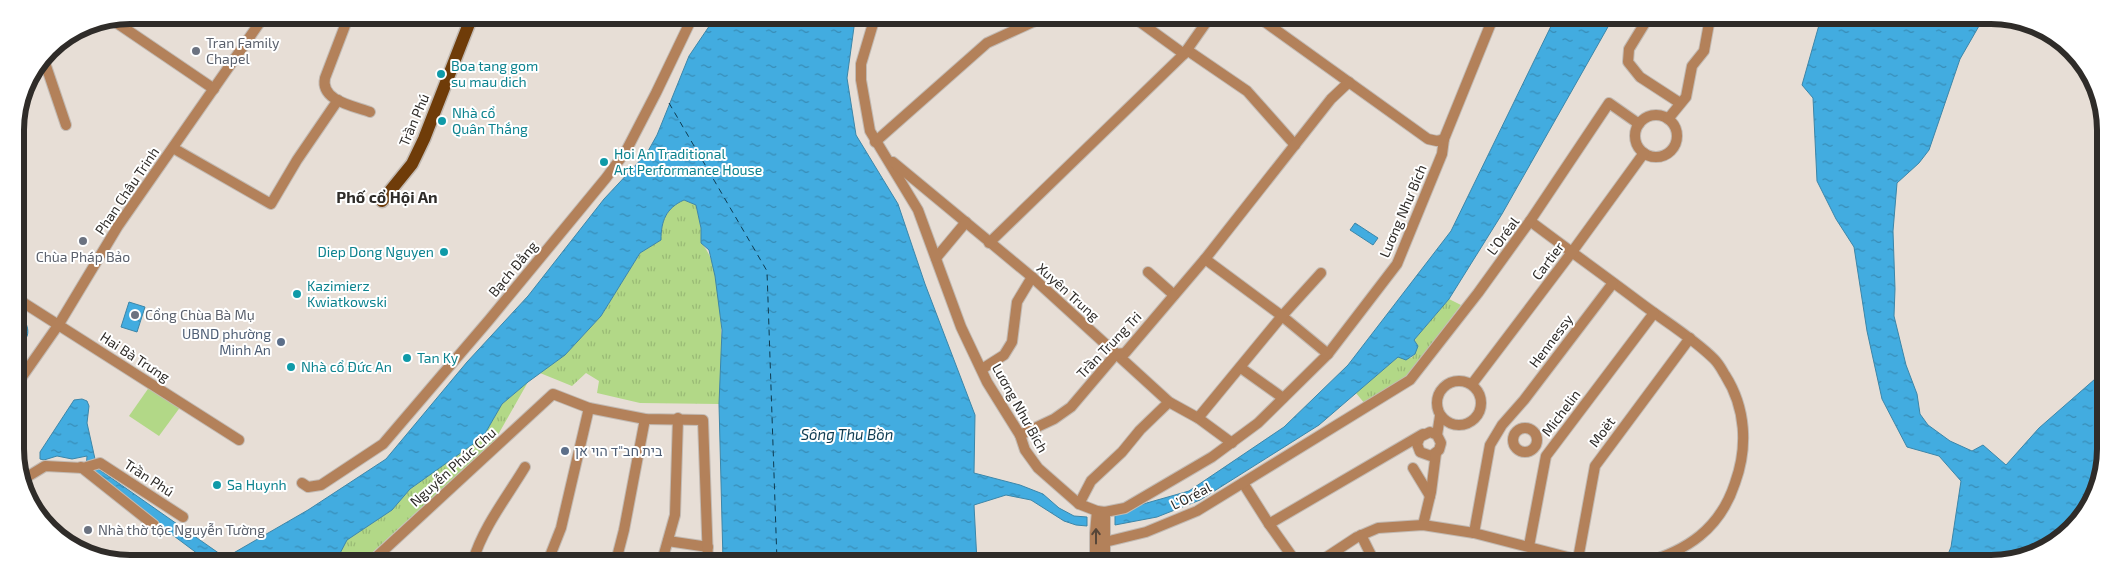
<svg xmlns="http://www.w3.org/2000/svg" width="2121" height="579" viewBox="0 0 2121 579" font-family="'Exo 2',Heebo,sans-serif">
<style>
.green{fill:#b2d887}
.park{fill:url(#park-tufts)}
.water{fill:url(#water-ripples);stroke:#3c86a9}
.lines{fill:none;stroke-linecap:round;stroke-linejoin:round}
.ferry{stroke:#0e3b51;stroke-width:1;stroke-dasharray:6 5;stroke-linecap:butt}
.minor-casing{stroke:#c2bab3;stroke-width:12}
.major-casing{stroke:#c2bab3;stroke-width:15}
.minor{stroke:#b3815a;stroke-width:10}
.major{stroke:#6f3c09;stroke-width:12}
.oneway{stroke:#574638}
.worship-dot{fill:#6b7280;stroke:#fff;stroke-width:2}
.culture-dot{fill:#0f9aa8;stroke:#fff;stroke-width:2}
.service-dot{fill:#5c6f8a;stroke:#fff;stroke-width:2}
.labels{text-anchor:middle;stroke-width:4;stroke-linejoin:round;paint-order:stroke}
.worship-label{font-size:14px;fill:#5b616d;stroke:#fff;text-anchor:start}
.culture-label{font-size:14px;fill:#0d838f;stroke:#fff;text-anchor:start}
.street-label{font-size:14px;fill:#2f2c29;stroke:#fff}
.service-label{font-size:14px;fill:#4e5e75;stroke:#fff;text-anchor:end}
.water-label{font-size:15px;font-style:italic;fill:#0e3b51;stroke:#fff}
.quarter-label{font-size:16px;font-weight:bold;fill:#2f2c29;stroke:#fff}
.rim{fill:none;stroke:#2f2c29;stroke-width:6}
</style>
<defs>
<pattern id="park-tufts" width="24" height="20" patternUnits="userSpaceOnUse" patternTransform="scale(1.25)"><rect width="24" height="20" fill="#b2d887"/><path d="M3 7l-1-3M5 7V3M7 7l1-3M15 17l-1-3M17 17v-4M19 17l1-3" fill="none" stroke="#99ba75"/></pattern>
<pattern id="water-ripples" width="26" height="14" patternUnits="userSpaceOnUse" patternTransform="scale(1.25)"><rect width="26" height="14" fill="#42ace0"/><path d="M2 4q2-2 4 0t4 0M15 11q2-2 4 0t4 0" fill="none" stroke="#388cb6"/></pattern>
</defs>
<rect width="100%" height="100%" fill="#e7ded6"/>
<polygon class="green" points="150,386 181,406 159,436 129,416"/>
<g class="park">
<path d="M684 200 696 205 701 228V243C728 269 721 366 719 404L640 403 597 393 599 381 586 373 572 386 540 373 565 355 601 316 640 253 661 240C661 221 666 208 684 200Z"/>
<polygon points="1449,299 1461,305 1405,379 1365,404 1356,393 1398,357 1411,358 1415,354 1414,340"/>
<polygon points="528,382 495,440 363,561 336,561 347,540 392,510 410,489 483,437 502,404"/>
</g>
<g class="water">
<path d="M719 16H858L854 27 847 78 856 135 898 204 925 284 975 415 974 473 1020 485 1043 494 1059 508 1074 516 1087 517V526L1076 525 1064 521 1031 500 1006 495 974 505 977 562 723 561 719 404 722 330 715 276 709 250 701 243V228L696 205 684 200C666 208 661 221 661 240L640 253 601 316 565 355 528 382 502 404 483 437 410 489 392 510 347 540 336 561 206 560 86 470 87 456 72 459 57 456 44 460 40 459V452L74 400 82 399 87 401 89 406 87 423 97 468 220 554 230 555 308 510 386 459 467 362 528 296 604 199 647 153 657 135 689 56 714 19Z"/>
<polygon points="1555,18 1613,18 1502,214 1449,299 1414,340 1418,346 1415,354 1406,360 1398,357 1319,425 1200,500 1157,517 1115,525 1115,512 1189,491 1284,427 1348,365 1451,231"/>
<polygon points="1821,18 1983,19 1960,59 1929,150 1919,163 1897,183 1893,231 1895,289 1894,316 1906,365 1917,394 1920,414 1928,425 1950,441 1972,451 1983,445 2006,465 2039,428 2103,372 2102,478 2067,536 1998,564 1944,564 1951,547 1961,481 1939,456 1907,447 1882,399 1867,331 1854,247 1836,219 1817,181 1813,98 1802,85"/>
<polygon points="1355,223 1378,238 1373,245 1350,230"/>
<polygon points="129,302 145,307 137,332 121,327"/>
<path d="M16 311C27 318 36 341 16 343Z"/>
</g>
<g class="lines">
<polyline class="ferry" points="669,103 767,271 777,561"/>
<g class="minor-casing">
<g id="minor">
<path d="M332 15 346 23 325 78C320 101 354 106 370 112"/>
<polyline points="875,17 861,64 861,80 870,131 918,210 961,327 987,382 1020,435 1025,450 1038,468 1079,504 1097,511 1105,512 1125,508 1212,457 1258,423 1328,354 1397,264 1442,154 1444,139 1493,18"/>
<polyline points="1133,17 1184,54"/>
<polyline points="1258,17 1428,139 1437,141 1444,139"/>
<polyline points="1648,18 1629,49 1628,62 1640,77 1680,103"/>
<polyline points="111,19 214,89"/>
<polyline points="1187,50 1247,91 1295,145"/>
<polyline points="43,57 66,125"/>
<circle cx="1656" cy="136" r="21"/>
<polyline points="1668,119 1686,97 1692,66 1704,51 1710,18"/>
<polyline points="875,142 987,43 1044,17"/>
<polyline points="173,148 271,204 297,160 338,100"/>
<polyline points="893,162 1032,277 1169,402 1198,418 1232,443"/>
<path d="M1530 221C1567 249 1605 276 1642 304 1666 322 1693 338 1714 359 1719 364 1722 370 1725 375 1746 408 1748 447 1735 483 1720 529 1687 551 1643 563"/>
<polyline points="989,243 1184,54 1210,17"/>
<polyline points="936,258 966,222"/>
<polyline points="1205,259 1282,316 1328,354"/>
<polyline points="1148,272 1174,295"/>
<polyline points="16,298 239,440"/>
<polyline points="1241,368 1283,398"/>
<polyline points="982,369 1004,355 1012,342 1017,302 1032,277"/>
<circle cx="1459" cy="403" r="22"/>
<polyline points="17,384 59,324 118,226 265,15"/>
<polyline points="1472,384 1572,252 1644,153"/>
<polyline points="1198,418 1282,316 1321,273"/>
<circle cx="1525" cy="440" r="12"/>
<polyline points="1020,435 1054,419 1071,407 1116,354 1125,353 1205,259 1331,99 1349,82"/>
<polyline points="1437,435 1430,432 1420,437 1417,444 1420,452 1431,456 1439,450 1441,443 1437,435 1440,416"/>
<polyline points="81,467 154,525"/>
<polyline points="1413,468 1430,496"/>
<polyline points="22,480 45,466 83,468 100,463 183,517"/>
<polyline points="302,483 308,487 321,485 383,444 489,320 606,178 626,151 656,93 693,16"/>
<polyline points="1243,483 1269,524 1296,562"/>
<polyline points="1079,504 1091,481 1122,452 1140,430 1169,402"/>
<polyline points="1269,524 1423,434"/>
<polyline points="1423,525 1431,492 1436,453"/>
<polyline points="1474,533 1490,445 1502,425 1524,400 1613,283"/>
<polyline points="1361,535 1375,563"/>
<polyline points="668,541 708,547"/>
<polyline points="1105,542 1146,532 1197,511 1410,380 1478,293 1530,221 1609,103 1639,124"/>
<polyline points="1529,546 1546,456 1654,313"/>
<polyline points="1578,559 1595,466 1690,338"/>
<polyline points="372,561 553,394 589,408 645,419 703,420 708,561"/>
<path d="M473 561C483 527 507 497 525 467"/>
<polyline points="548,561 561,528 589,408"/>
<polyline points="616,561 624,530 645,419"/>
<polyline points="662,561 675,515 678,418"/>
<polyline points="1095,562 1095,533 1097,511"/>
<polyline points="1105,562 1105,512"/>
<polyline points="1319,562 1357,537 1378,528 1423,525 1474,533 1591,563"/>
</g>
</g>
<g class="major-casing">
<polyline id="major" points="382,201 412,164 424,139 472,16"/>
</g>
<use href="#minor" class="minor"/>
<use href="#major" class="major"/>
</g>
<defs><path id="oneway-shaft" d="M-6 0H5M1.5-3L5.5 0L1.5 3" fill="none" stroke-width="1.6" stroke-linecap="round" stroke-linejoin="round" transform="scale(1.25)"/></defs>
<use class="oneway" href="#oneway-shaft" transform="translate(1096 536) rotate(-90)"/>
<g class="worship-dot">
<circle cx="196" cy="51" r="5"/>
<circle cx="83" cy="241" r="5"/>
<circle cx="135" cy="315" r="5"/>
<circle cx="88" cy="530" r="5"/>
</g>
<g class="culture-dot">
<circle cx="441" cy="74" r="5"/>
<circle cx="442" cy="121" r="5"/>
<circle cx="604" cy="162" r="5"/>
<circle cx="444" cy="252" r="5"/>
<circle cx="297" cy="294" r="5"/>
<circle cx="407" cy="358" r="5"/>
<circle cx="291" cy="367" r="5"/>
<circle cx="217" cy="485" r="5"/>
</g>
<g class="service-dot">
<circle cx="281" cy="342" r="5"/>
<circle cx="565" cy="451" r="5"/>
</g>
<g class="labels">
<g class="worship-label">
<text x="206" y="48">Tran Family<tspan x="206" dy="16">Chapel</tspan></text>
<text x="83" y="262" text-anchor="middle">Chùa Pháp Bảo</text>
<text x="145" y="320">Cổng Chùa Bà Mụ</text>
<text x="98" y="535">Nhà thờ tộc Nguyễn Tường</text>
</g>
<g class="culture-label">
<text x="451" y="71">Boa tang gom<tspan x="451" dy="16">su mau dich</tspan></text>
<text x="452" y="118">Nhà cổ<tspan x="452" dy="16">Quân Thắng</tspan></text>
<text x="614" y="159">Hoi An Traditional<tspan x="614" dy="16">Art Performance House</tspan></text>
<text x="434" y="257" text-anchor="end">Diep Dong Nguyen</text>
<text x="307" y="291">Kazimierz<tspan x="307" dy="16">Kwiatkowski</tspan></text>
<text x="417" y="363">Tan Ky</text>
<text x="301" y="372">Nhà cổ Đức An</text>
<text x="227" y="490">Sa Huynh</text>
</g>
<g class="street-label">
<text transform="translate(414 120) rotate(-67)" y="5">Trần Phú</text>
<text transform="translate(127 191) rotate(-56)" y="5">Phan Châu Trinh</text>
<text transform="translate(1403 211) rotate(-67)" y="5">Lương Như Bích</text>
<text transform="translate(1503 236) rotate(-53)" y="5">L’Oréal</text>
<text transform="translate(1548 261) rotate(-53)" y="5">Cartier</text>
<text transform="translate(513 269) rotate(-50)" y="5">Bạch Đằng</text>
<text transform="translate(1068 292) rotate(42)" y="5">Xuyên Trung</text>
<text transform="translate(1551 341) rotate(-53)" y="5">Hennessy</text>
<text transform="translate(1109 345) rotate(-46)" y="5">Trần Trung Tri</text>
<text transform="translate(135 357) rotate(33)" y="5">Hai Bà Trưng</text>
<text transform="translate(1020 408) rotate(61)" y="5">Lương Như Bích</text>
<text transform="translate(1561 413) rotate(-53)" y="5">Michelin</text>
<text transform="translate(1602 432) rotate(-54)" y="5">Moët</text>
<text transform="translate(453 467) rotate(-42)" y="5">Nguyễn Phúc Chu</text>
<text transform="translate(149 478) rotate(33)" y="5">Trần Phú</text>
<text transform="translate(1191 496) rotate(-27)" y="5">L’Oréal</text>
</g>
<g class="service-label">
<text x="271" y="339">UBND phường<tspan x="271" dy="16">Minh An</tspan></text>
<text x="575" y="456" text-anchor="start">בית חב"ד הוי אן</text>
</g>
<g class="water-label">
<text x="847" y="440">Sông Thu Bồn</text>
</g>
<g class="quarter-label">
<text x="387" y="203">Phố cổ Hội An</text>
</g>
</g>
<path d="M0 0H2121V579H0ZM130 24H1991A106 106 0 0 1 2097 130V449A106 106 0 0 1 1991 555H130A106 106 0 0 1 24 449V130A106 106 0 0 1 130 24Z" fill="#fff" fill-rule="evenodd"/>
<path class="rim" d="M130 24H1991A106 106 0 0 1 2097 130V449A106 106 0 0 1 1991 555H130A106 106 0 0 1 24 449V130A106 106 0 0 1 130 24Z"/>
</svg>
